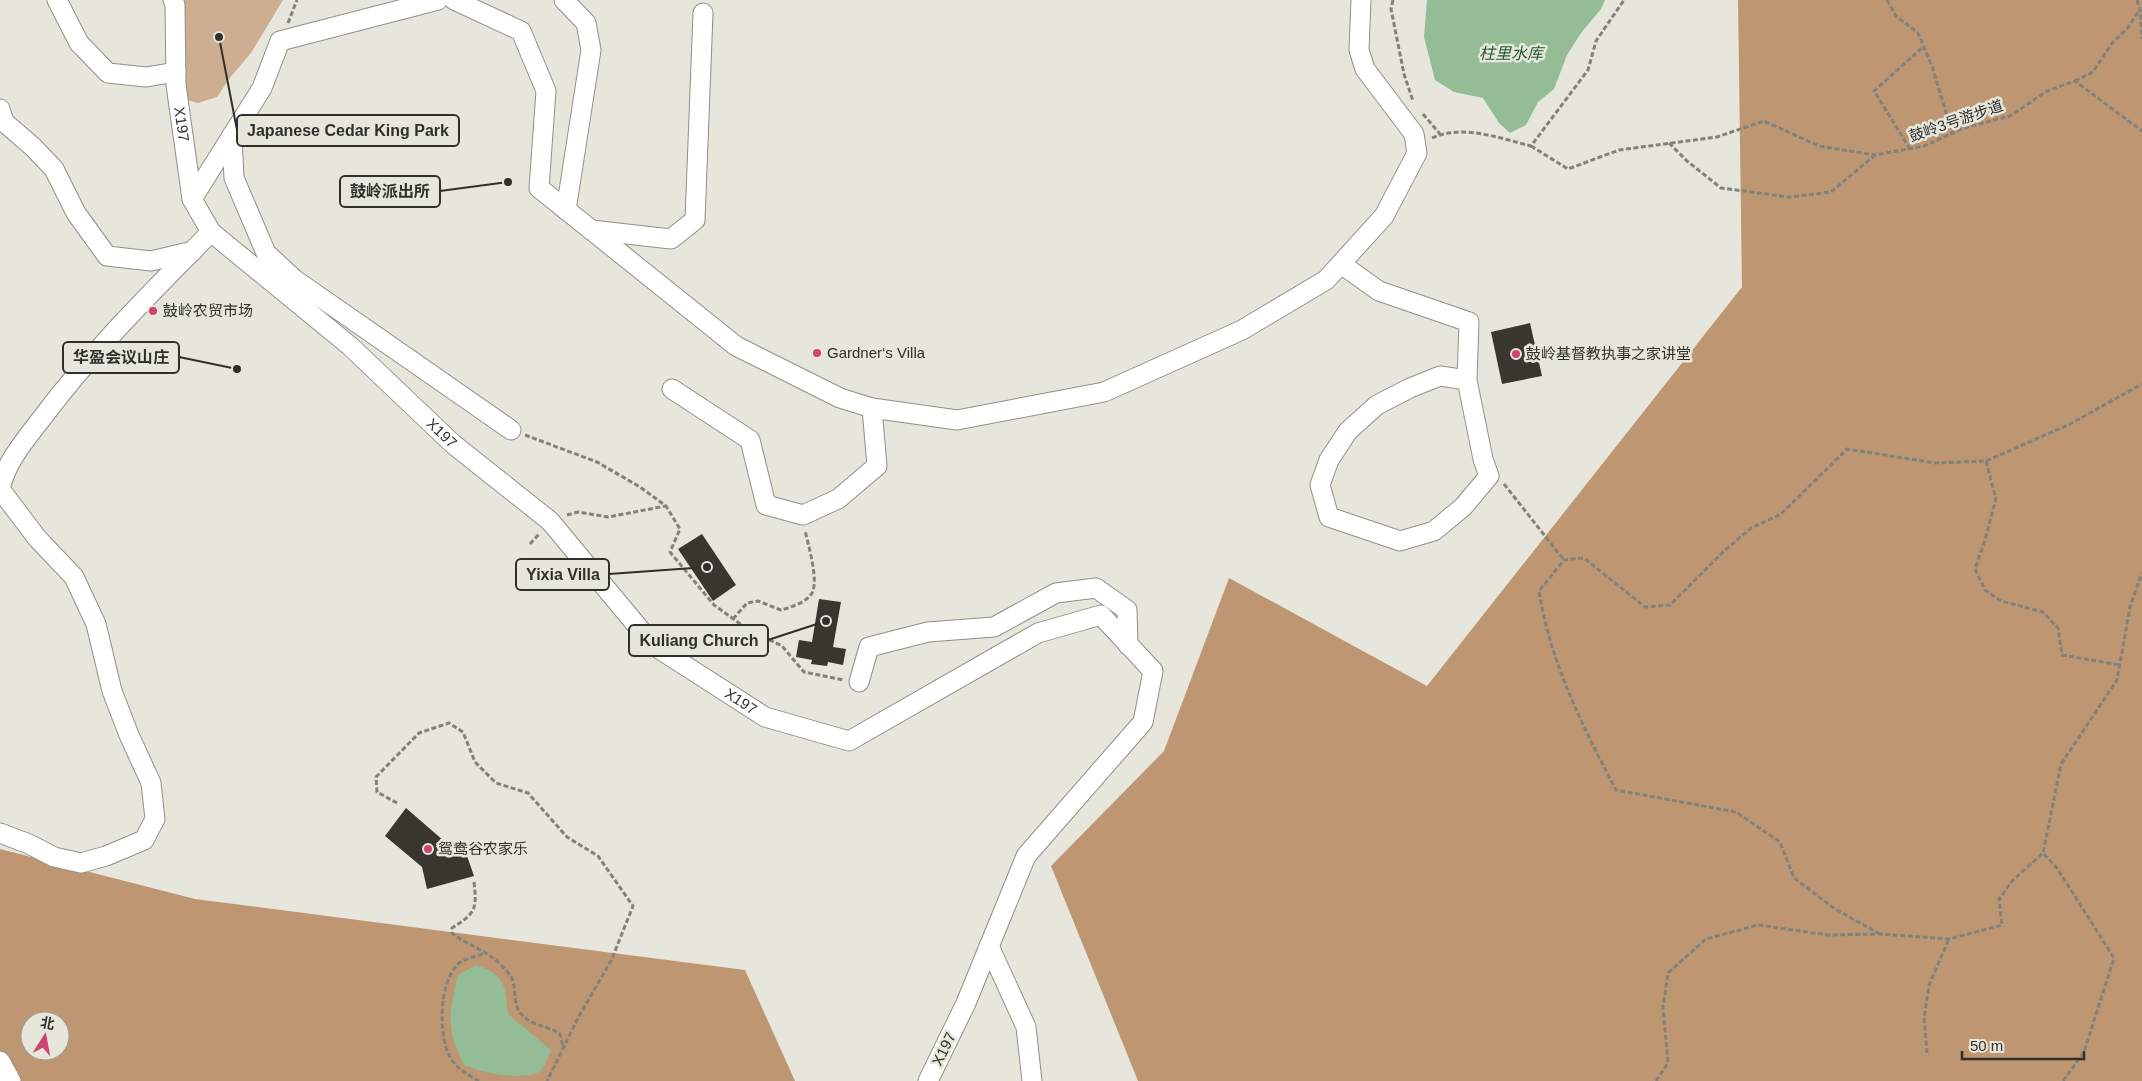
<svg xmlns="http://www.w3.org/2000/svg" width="2142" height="1081" viewBox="0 0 2142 1081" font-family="Arial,'Noto Sans SC',sans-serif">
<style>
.green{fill:#cdae91}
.forest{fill:#be9772;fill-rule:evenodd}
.water{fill:#93bc97}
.building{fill:#39362f}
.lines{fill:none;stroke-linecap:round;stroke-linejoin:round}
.minor-casing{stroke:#909088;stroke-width:21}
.path{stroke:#82827d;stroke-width:3;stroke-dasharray:5 2.5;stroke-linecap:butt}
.minor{stroke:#fff;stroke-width:19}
.poi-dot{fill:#cf4271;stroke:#e6e6dd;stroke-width:2}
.labels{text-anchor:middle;stroke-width:5;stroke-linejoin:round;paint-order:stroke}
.street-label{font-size:15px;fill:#2f2f2c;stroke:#e6e6dd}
.poi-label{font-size:15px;fill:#2f2f2c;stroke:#e6e6dd;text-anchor:start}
.water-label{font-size:16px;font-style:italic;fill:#1e5a29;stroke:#e6e6dd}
.leader{fill:none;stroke:#2f2f2c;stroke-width:2}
.callout-dot{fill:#2f2f2c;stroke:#e6e6dd;stroke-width:2}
.callout{fill:#e6e6dd;stroke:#2f2f2c;stroke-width:2}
.callout-label{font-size:16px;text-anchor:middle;font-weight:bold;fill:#2f2f2c}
</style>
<rect width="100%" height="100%" fill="#e6e6dd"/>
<polygon class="green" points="173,0 283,0 251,53 229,79 217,97 198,103 178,98"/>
<g class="forest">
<polygon points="1738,0 2142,0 2142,1081 1138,1081 1051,866 1164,751 1229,578 1427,686 1742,287"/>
<path d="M0 849 195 899 745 970 795 1081H0ZM30 1021H60V1051H30Z"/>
</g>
<g class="water">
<polygon points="1427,0 1605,0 1601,9 1581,33 1567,55 1554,89 1538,102 1526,125 1510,133 1499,123 1483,98 1454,92 1435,80 1424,37"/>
<path d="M476 965C506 975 505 986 508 1014L551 1050C548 1057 545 1065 541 1071 525 1081 484 1074 464 1065 445 1027 449 1015 458 975Z"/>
</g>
<g class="building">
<polygon points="1530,323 1542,376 1502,384 1491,332"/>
<polygon points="702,534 736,585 713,601 678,549"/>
<polygon points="819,599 841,602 833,647 846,649 843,665 828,662 827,666 811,664 812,660 796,657 799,640 812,642"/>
<polygon points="406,808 444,841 467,856 474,876 427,889 422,867 385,836"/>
</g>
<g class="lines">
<g class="minor-casing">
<g id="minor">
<polyline points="57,0 79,43 108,73 146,77 176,72"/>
<path id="s1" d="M173 0 175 5 176 85 192 199 211 232 350 346 453 444 550 521 653 645 765 717 849 741 1038 633 1101 615 1153 671 1143 722 1026 856 966 1003 928 1081"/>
<polyline points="454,0 521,31 546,91 539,188 736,346 840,398 872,408 957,420 1104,392 1242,330 1326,280 1384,216 1417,153 1414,134 1365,69 1359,50 1361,0"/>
<polyline points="564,0 586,23 591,50 566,210"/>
<polyline points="0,109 4,122 33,147 54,169 76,213 107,256 151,261 193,251"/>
<polyline points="232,135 234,178 266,253 294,279 511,430"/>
<polyline points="192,199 262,88 280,41 438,0"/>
<polyline points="591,230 671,239 695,220 703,13"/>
<polyline points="1341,264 1379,291 1469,322 1467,380 1483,459 1489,476 1463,507 1434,531 1400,541 1329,517 1320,485 1329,460 1348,431 1377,405 1410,388 1440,376 1467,380"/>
<polyline points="672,389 750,440 766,505 803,515 838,499 877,466 872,408"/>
<polyline points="859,682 869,647 928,632 994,627 1056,593 1096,588 1127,610 1128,645"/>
<path d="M0 833 29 844 54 857 81 863 106 856 144 840 155 819 151 783 129 735 112 691 96 624 74 577 37 538 0 489C6 462 25 440 42 418 93 350 152 292 211 232"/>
<polyline points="989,946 1026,1027 1032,1081"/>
<polyline points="0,1061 11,1081"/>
</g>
</g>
<g class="path">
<polyline points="1393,0 1391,9 1404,74 1413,101"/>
<polyline points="1887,0 1896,16 1918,33 1932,66 1952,133"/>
<polyline points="2137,0 2140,9 2142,39"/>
<polyline points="288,23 297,0"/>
<polyline points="2075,81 2093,72 2112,43 2127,29 2140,9"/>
<polyline points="1423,114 1440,134"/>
<path d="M1432 138C1463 124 1499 138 1531 146L1588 70 1596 41 1624 0"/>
<polyline points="1669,143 1687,161 1721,188 1789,197 1831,192 1874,156"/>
<polyline points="1531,146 1568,169 1619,150 1717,137 1764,121 1819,146 1875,155 1924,146 1964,128 2010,116 2047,91 2075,81 2142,131"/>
<polyline points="1910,149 1874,91 1923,47"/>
<polyline points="525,435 597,462 640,487 666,506 680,529 670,552 714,605 746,628 782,646 804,672 844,680"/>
<polyline points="1986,461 1996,499 1984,543 1975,569 1985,590 2001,601 2043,612 2058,628 2062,655 2120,665"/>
<polyline points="1504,484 1564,560"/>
<polyline points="567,515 578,512 608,517 666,506"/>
<polyline points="530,544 540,533"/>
<path d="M733 619 747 603 758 601 781 610C791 607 806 603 812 593 819 580 808 545 805 530"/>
<polyline points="397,803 377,792 376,777 419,733 449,723 463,732 475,762 496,783 528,793 567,837 598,856 633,906 611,961 579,1016 547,1081"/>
<path d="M474 882C477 909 476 913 452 928V933C468 946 489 951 503 967 506 970 511 975 512 979 517 992 512 1004 522 1015 532 1026 549 1026 560 1034L563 1047"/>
<path d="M1880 934 1835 909 1794 878 1780 842 1736 812 1616 790C1583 727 1550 662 1539 591L1564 560 1584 558 1645 607 1670 605 1723 552 1751 528 1781 514 1847 449 1935 463 1986 461 2070 424 2142 384"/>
<polyline points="1927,1053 1924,1018 1929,985 1949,939"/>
<path d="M479 1081C469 1076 455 1067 450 1057 438 1035 439 984 457 965 462 959 478 956 485 953"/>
<polyline points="1656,1081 1668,1063 1663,1008 1668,973 1706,939 1758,925 1828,935 1880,934 1949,939 2002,925 1999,899 2013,880 2043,853"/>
<polyline points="2063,1081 2084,1052 2114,958 2057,868 2043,853 2061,764 2117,680 2130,607 2142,573"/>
</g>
<use href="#minor" class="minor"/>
</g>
<g class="poi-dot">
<circle cx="153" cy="311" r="5"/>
<circle cx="817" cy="353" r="5"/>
<circle cx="1516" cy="354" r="5"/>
<circle cx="428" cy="849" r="5"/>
</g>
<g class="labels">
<g class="street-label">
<text transform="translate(1956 121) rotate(-19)" y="5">鼓岭3号游步道</text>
<text dy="5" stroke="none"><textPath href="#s1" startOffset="125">X197</textPath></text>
<text dy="5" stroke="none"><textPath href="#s1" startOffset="545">X197</textPath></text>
<text dy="5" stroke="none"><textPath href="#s1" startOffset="950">X197</textPath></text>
<text transform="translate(944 1049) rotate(-64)" y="5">X197</text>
</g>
<g class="poi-label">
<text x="163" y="316">鼓岭农贸市场</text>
<text x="827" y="358">Gardner‘s Villa</text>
<text x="1526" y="359">鼓岭基督教执事之家讲堂</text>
<text x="438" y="854">鸳鸯谷农家乐</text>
</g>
<g class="water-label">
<text x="1511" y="59">柱里水库</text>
</g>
</g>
<path class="leader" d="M219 37L237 130M508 182L440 191M237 369L179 357M707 567L609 574M826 621L768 640"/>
<g class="callout-dot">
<circle cx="219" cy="37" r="5"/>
<circle cx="508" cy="182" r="5"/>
<circle cx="237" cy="369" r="5"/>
<circle cx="707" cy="567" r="5"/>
<circle cx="826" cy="621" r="5"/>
</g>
<g class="callout">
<rect x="237" y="115" width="222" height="31" rx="5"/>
<rect x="340" y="176" width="100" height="31" rx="5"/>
<rect x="63" y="342" width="116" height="31" rx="5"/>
<rect x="516" y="559" width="93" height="31" rx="5"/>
<rect x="629" y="625" width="139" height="31" rx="5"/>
</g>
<g class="callout-label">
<text x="348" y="136">Japanese Cedar King Park</text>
<text x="390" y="197">鼓岭派出所</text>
<text x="121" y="363">华盈会议山庄</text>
<text x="563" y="580">Yixia Villa</text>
<text x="699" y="646">Kuliang Church</text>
</g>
<g transform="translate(45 1036) rotate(11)"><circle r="24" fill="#e6e6dd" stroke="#9d9d96"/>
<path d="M0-4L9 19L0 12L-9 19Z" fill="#cf4271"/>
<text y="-8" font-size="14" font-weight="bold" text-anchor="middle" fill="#2f2f2c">北</text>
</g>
<path d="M1962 1051v8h122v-8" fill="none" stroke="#2f2f2c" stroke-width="2.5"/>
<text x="1970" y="1051" font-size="15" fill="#2f2f2c" stroke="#e6e6dd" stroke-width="4" paint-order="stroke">50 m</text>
</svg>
